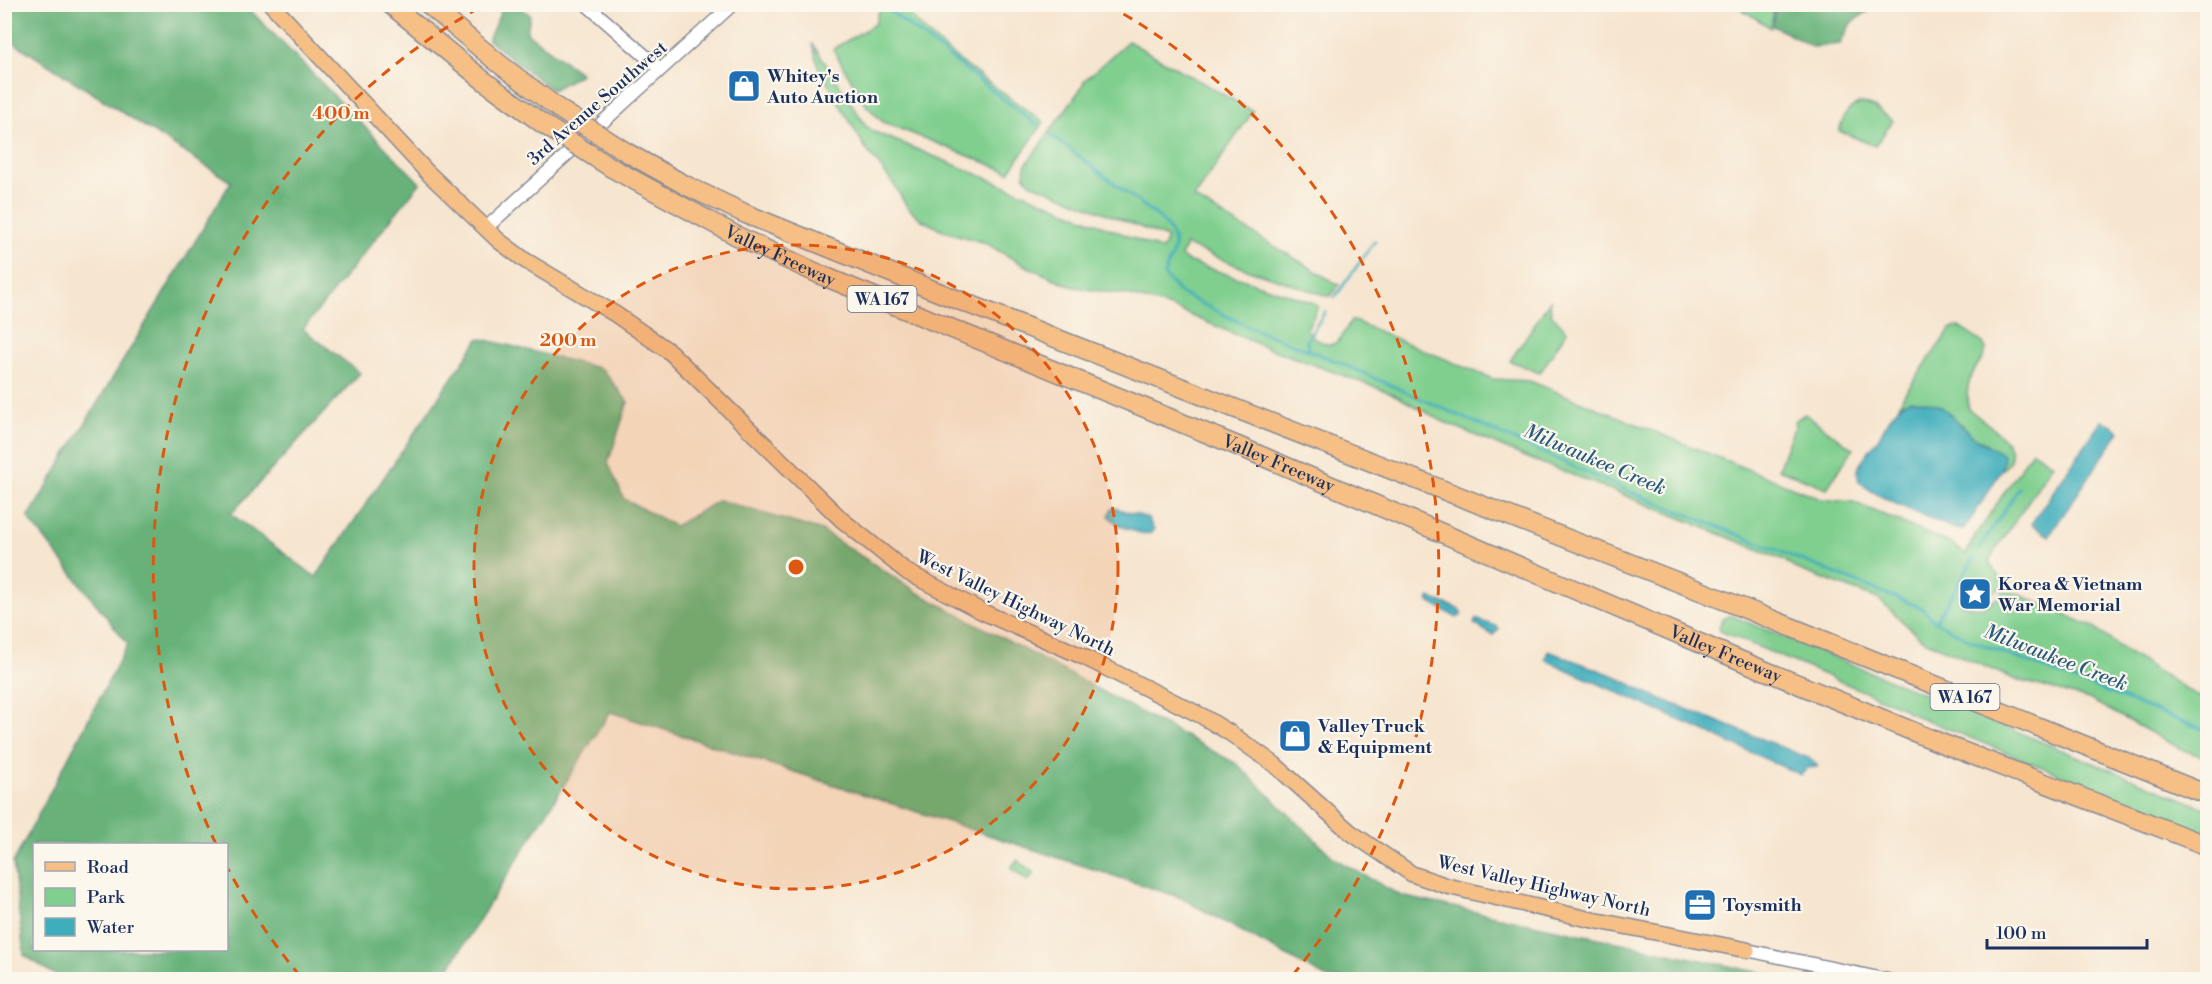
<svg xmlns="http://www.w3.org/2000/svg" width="2212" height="984" viewBox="0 0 2212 984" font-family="'Libre Bodoni',serif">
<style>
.green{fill:#80cf8f;stroke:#4e7f76;stroke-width:1.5}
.forest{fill:#68b27a;stroke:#42706c;stroke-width:1.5;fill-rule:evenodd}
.water{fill:#3faebc;stroke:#2d6e8d;stroke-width:1.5}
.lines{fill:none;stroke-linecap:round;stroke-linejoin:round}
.stream{stroke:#3faebc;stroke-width:3}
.minor-casing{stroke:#888a96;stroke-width:15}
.major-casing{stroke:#888a96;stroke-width:18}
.highway-casing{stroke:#888a96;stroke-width:21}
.minor{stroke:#fff;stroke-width:12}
.major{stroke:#f5bf86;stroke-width:15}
.highway{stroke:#f5bf86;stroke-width:18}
.highway-bridge-casing{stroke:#888a96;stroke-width:21;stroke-linecap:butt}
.highway-bridge{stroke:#f5bf86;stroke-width:18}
.ring{fill:none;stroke:#de5710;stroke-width:3;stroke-dasharray:10 8}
.labels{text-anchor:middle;stroke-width:4.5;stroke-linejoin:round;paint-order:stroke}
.shield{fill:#fbf7ec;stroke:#5e6b89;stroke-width:1.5}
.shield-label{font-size:16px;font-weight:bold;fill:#1b2f5e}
.poi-label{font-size:18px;font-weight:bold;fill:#1b2f5e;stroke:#fbf7ec;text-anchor:start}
.street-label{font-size:18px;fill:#1b2f5e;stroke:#fbf7ec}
.water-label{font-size:20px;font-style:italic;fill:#285b7f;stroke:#fbf7ec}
.centre{fill:#de5710;stroke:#fbf7ec;stroke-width:3}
.ring-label{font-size:18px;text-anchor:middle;font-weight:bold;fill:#de5710;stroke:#fbf7ec;stroke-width:4.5;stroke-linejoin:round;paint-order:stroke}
</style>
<rect width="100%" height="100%" fill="#fbf7ec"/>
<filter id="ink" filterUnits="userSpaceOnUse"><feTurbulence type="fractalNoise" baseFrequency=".0167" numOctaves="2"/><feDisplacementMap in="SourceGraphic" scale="12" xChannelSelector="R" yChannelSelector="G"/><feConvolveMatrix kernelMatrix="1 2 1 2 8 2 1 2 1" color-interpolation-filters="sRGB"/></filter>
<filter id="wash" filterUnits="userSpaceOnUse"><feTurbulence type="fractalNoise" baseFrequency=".008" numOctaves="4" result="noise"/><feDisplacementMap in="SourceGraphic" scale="24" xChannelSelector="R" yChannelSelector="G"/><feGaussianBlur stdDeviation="1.35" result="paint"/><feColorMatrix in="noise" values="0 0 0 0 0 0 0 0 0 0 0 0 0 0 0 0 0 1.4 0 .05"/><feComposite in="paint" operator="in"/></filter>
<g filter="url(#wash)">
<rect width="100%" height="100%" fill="#f6e5cf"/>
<g class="green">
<path d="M886 4 905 5C916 35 1014 101 1044 122L1009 172 883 122 866 105 833 49 875 24 878 13Z"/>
<polygon points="1734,5 1774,5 1771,28 1735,5"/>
<path d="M1128 41 1253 111 1194 198 1339 285 1331 296H1327L1246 269 1186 245 1181 256 1187 261 1314 303 1318 307 1307 329C1312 338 1319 341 1329 345L1338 342 1351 321H1354L1493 379 1530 381 1821 499 1853 502 1952 544 1966 554 1972 541 2032 451 2053 464 1989 560 1995 572 2007 586 1990 593 1963 582 1959 592V604C1984 610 1986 609 2004 591L2016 593 2093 627 2128 653 2207 702V758L2183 750 2089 699 2014 679 1923 640 1878 599 1794 568 1784 560 1604 487 1523 456 1442 421 1391 393 1265 347 1171 307 1127 295 1073 287 1024 265 985 243 944 231 922 220 907 207 893 183 866 149 819 69 812 43 866 126 872 131 1162 250 1167 238 1030 183 1024 175 1025 166 1082 87 1084 81Z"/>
<path d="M1863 103 1874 107 1893 121 1875 146 1839 131C1844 116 1846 107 1863 103Z"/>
<polygon points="1550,301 1551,314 1567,331 1540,373 1510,361"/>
<path d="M1959 327 1983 343 1986 349C1985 357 1981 360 1977 366 1968 380 1965 392 1969 409 1980 420 2018 441 2010 460 2009 464 2004 468 2001 471L2003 463C1998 457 1994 450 1988 445 1984 441 1977 440 1972 435 1946 412 1944 398 1903 402L1898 407 1904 395 1951 328Z"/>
<polygon points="1805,414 1853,449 1827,488 1778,469 1795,425 1794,421"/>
<polygon points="1730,615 2207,809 2207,835 1907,712 1904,708 1720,631 1719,628 1722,619"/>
<polygon points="1017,860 1034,873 1028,881 1011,868"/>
</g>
<g class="forest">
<path d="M4 5H245L420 183 303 329 360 373 231 514 316 577 479 338 602 369 628 402 608 463 624 499 675 526 719 500 822 531 917 592 1237 764 1335 859 1401 896 1790 979H1329L1179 897 610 712 442 979H61L24 955 13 863 128 644 28 518 231 182 5 37ZM34 844H226V950H34Z"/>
<polygon points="504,5 518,5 530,15 527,33 581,74 552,90 488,40"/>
<polygon points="1775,5 1775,4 1877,5 1851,23 1840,44 1813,47 1773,26"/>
</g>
<g class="water">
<path d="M1911 400C1953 402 1947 418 1975 438 1984 445 1995 448 2004 456L2001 471 1968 524 1963 529H1956C1939 522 1861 493 1858 478 1855 463 1872 449 1879 437 1887 424 1895 404 1911 400Z"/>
<polygon points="2102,420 2120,431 2049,536 2031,524"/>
<path d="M1114 508 1148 518 1154 530 1152 533C1140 536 1116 526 1109 516L1111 510Z"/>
<polygon points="1430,598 1460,609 1462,615 1457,618 1430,603 1428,600"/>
<polygon points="1476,619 1498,627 1499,629 1493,635 1474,624"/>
<polygon points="1548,651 1615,676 1649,694 1811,759 1817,765 1817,767 1807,768 1801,775 1548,661 1545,659"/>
</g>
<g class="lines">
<g class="stream">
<polyline points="881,4 1037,125"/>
<path d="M1051 135 1161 219C1182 245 1174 246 1164 275L1180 293 1249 327 1336 361 1631 492 1922 608 1933 620 1970 640 2208 731"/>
<polyline points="1335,297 1375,241"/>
<polyline points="1308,349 1307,340 1325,312"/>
<polyline points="1979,549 2019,488"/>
<polyline points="1936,621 1974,558"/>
</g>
</g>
</g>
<g filter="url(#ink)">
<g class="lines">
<g class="minor-casing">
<g id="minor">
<polyline points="586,4 660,69"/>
<polyline points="486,228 733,4"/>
<polyline points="1747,950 1888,980"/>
</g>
</g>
<g class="major-casing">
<polyline id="major" points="271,4 427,172 499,241 526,261 615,314 670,352 842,520 907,572 983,612 1086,658 1202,716 1230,733 1274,764 1350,832 1412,874 1447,886 1588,919 1747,950"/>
</g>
<g class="highway-casing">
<g id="highway">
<polyline points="390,4 483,80 543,124"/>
<polyline points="428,4 497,62 559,109"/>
<polyline points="626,152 685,185 746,214 933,290 1721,599 2208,795"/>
<path id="s1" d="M610 167 737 236 821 275 1245 449 1744 662 1941 743 2208 846"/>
</g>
</g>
<use href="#minor" class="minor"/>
<use href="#major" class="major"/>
<use href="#highway" class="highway"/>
<g class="highway-bridge-casing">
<g id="highway-bridge">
<polyline points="559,109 626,152"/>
<polyline points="543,124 610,167"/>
</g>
</g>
<use href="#highway-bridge" class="highway-bridge"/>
</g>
</g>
<circle cx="796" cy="567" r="322" fill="#de5710" fill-opacity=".12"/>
<g class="ring">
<circle cx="796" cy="567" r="322"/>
<path d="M300 976A643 643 0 0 1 228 869M216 844A643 643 0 0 1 484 5M1108 5A643 643 0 0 1 1292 976"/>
</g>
<defs>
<g id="shop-square" transform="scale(1.725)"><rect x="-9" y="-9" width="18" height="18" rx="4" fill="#1f6fb2" stroke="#fbf7ec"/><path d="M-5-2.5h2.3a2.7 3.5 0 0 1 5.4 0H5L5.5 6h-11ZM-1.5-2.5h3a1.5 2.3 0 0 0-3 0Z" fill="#fff"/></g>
<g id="sight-square" transform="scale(1.725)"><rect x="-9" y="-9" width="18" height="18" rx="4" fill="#1f6fb2" stroke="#fbf7ec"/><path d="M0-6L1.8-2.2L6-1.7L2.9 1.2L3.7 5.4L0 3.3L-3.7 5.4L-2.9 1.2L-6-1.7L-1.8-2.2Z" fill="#fff"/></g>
<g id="office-square" transform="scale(1.725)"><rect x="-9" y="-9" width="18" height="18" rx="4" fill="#1f6fb2" stroke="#fbf7ec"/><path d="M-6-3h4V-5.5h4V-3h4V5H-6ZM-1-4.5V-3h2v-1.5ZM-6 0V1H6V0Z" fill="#fff"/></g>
</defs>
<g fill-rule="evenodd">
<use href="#shop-square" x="744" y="86"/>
<use href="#sight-square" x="1975" y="594"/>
<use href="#shop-square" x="1295" y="736"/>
<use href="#office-square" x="1700" y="905"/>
</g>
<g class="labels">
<g class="shield">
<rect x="847.5" y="286" width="69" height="26" rx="4.5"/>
<rect x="1930.5" y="684" width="69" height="26" rx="4.5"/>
</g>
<g class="shield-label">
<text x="882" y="305">WA 167</text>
<text x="1965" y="703">WA 167</text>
</g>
<g class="poi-label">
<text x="767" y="82">Whitey's<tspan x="767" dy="21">Auto Auction</tspan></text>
<text x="1998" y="590">Korea &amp; Vietnam<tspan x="1998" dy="21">War Memorial</tspan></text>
<text x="1318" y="732">Valley Truck<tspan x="1318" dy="21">&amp; Equipment</tspan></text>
<text x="1723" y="911">Toysmith</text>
</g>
<g class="street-label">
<text transform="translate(597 103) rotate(-41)" y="6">3rd Avenue Southwest</text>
<text dy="6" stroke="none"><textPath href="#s1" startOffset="192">Valley Freeway</textPath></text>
<text dy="6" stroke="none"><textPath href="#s1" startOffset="732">Valley Freeway</textPath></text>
<text transform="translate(1016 603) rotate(26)" y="6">West Valley Highway North</text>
<text dy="6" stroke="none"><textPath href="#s1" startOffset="1218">Valley Freeway</textPath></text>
<text transform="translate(1544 886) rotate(13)" y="6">West Valley Highway North</text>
</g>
<g class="water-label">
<text transform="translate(1595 459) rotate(23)" y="7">Milwaukee Creek</text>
<text transform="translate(2056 657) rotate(21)" y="7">Milwaukee Creek</text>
</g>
</g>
<circle cx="796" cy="567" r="9" class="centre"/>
<g class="ring-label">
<text x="341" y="119">400 m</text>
<text x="568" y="346">200 m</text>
</g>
<rect width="2212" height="984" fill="none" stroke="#fbf7ec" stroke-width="24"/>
<rect x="33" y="843" width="195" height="108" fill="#fbf7ec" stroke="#a1a7b3" stroke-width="1.5"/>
<rect x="45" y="862" width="30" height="9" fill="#f5bf86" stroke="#a1a7b3" stroke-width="1.5"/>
<text x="87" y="873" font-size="18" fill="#1b2f5e">Road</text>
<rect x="45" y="888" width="30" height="18" fill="#80cf8f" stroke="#a1a7b3" stroke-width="1.5"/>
<text x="87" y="903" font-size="18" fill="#1b2f5e">Park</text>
<rect x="45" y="918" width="30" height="18" fill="#3faebc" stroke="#a1a7b3" stroke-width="1.5"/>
<text x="87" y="933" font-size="18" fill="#1b2f5e">Water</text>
<path d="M1987 939v9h160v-9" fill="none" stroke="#1b2f5e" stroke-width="3"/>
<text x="1996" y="939" font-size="18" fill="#1b2f5e" stroke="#fbf7ec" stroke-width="4.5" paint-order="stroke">100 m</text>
</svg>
